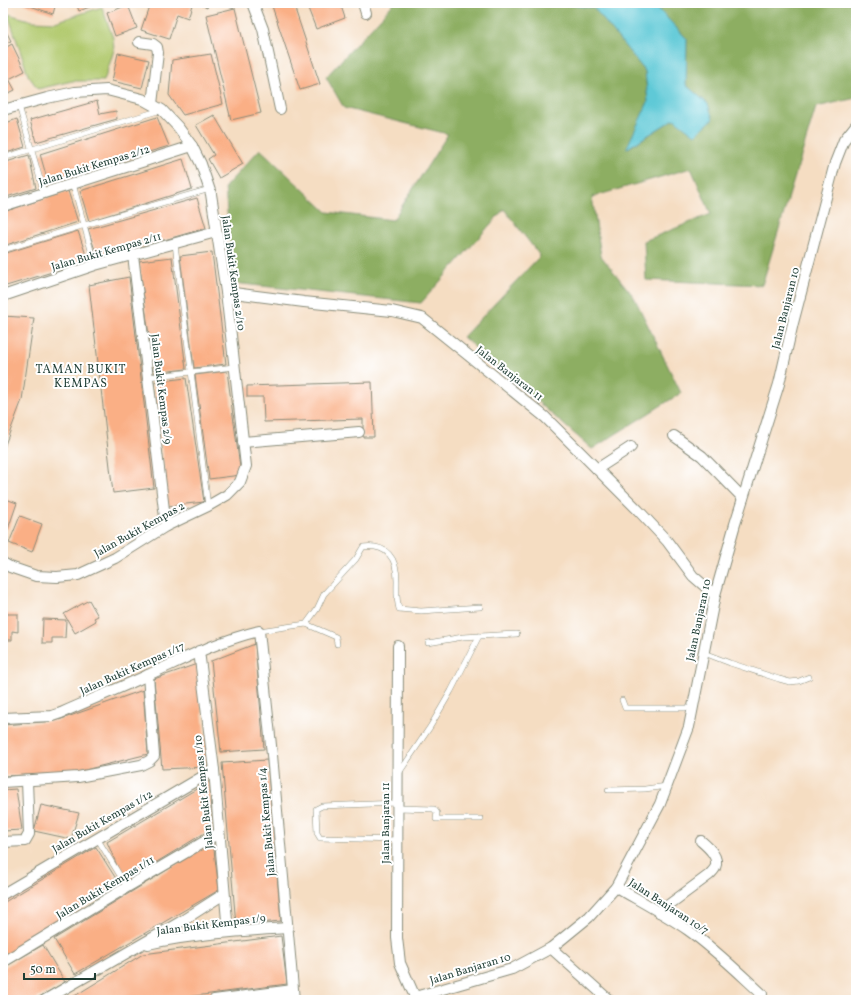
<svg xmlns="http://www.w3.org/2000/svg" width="859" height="1003" viewBox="0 0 859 1003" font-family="Vollkorn,serif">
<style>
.green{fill:#b2ca70;stroke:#688452}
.forest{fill:#8dae62;stroke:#56764b}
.water{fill:#5ec9d7;stroke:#3e8386}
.building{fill:#faaf85}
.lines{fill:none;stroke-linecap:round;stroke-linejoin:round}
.service-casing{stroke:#8a8d7b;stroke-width:6}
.minor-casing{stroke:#8a8d7b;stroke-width:12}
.service{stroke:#fff;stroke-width:5}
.minor{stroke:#fff;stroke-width:10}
.labels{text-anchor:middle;stroke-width:4;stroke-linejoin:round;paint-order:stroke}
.street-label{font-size:11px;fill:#1f3d34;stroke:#fff}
.neighbourhood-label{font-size:12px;letter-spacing:1px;fill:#1f3d34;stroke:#fff}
</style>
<rect width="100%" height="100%" fill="#fff"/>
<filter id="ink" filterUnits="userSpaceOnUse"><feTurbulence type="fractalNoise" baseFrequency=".025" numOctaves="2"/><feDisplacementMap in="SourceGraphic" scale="8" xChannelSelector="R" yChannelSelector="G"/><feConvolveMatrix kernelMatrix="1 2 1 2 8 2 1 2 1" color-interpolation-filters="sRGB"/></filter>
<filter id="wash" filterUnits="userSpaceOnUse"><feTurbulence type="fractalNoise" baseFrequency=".012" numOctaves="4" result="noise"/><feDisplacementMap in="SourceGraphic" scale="16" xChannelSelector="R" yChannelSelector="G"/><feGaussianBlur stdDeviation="0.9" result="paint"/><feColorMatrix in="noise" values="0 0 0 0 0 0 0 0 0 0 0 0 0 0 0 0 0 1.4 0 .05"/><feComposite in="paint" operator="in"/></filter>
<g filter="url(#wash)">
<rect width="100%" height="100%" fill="#f5ddc2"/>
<polygon class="green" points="102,7 113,38 114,50 104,81 72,81 38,89 28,75 8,14 33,21 55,22"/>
<polygon class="forest" points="394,3 553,3 594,7 645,71 648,102 627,149 674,119 708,104 686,85 687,39 653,3 856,3 856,98 816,107 762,285 646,280 644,241 711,214 691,168 592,197 601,256 634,297 681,393 592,449 463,337 540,256 504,209 421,303 233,283 225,187 260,149 327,212 393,220 448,134 344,108 326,77"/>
<polygon class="water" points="553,3 653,3 687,39 686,85 708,104 713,119 695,135 674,119 626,149 648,102 645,71 594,8"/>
<g id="blocks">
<g class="building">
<polygon points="22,3 56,3 53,14"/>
<polygon points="76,3 100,3 79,11"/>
<polygon points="150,3 183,3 192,5 188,18 177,14 169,39 141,30"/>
<polygon points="198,3 209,3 207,7"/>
<polygon points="271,3 293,3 320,84 300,90"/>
<polygon points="306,3 348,3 341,6 345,18 316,29"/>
<polygon points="128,5 137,28 115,36 107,13"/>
<polygon points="235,8 261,113 231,120 206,15"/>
<polygon points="3,25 11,41 3,44"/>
<polygon points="12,44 25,71 9,79 15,90 3,96 3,49"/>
<polygon points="118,53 149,60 142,88 112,81"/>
<polygon points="211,54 223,104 183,115 169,95 172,60"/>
<polygon points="97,101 100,114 116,111 117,119 36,142 30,120"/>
<polygon points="214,115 243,164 219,178 208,159 214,155 196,125"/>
<polygon points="157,117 169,146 48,182 40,154"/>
<polygon points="17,119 25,147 3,154 3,124"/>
<polygon points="29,155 36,188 3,198 3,163"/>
<polygon points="183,159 192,189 89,221 80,191"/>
<polygon points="68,191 78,222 3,246 3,212"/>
<polygon points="197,198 206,228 98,259 88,229"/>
<polygon points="78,231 88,261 3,287 3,254"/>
<polygon points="212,252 226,364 194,368 180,256"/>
<polygon points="172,257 186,369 154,373 139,261"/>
<polygon points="129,277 154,488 113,493 89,285"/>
<polygon points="3,316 34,318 22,400 3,450"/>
<polygon points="227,371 241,475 209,479 195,375"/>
<polygon points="186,378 204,502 168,506 154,382"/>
<polygon points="372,382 374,437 363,437 363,419 264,422 263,397 247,397 247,386"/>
<polygon points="3,498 17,503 8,529 3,527"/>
<polygon points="20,516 42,524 32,552 9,543"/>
<polygon points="89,600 98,616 94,618 96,621 75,633 64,614"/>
<polygon points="3,614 18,614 18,632 12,631 12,640 3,640"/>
<polygon points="43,619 66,620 65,638 52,638 52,643 42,643"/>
<polygon points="255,644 264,749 221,752 211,661"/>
<polygon points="197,664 208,767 162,769 154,679"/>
<polygon points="143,690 148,754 73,773 3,776 3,725 56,721"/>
<polygon points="267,760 281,921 236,925 222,763"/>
<polygon points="210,781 211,829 124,882 107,842"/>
<polygon points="16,789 22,830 3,831 3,790"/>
<polygon points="41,805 79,813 71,839 34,831"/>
<polygon points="213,842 219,890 75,974 54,939"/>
<polygon points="96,847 120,885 3,957 3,903"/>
<polygon points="281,936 287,984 164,1000 68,1000 143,954"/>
<polygon points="43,945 65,982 34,1000 3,1000 3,968"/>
<polygon points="288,997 288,1000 273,1000 273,999"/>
</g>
</g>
</g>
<g filter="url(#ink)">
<use href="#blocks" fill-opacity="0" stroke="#8a8d7b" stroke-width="1"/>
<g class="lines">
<g class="service-casing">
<g id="service">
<polyline points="19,106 44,193"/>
<polyline points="3,158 161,110"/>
<polyline points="73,184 95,265"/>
<polyline points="175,244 208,506"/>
<polyline points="3,250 85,225 210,189"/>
<polyline points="148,377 234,367"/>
<polyline points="306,624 336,637 337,644"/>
<path d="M259 631 306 624 317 609 324 594 356 559 363 547C387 544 397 558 397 581 397 592 396 598 399 609L421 611 480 607"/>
<polyline points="428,643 463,637 517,634"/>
<polyline points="704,653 730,663 779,679 790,682 799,681 809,677"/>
<polyline points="622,700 625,708 693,708"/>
<polyline points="399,773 430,727 451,691 479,636"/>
<polyline points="608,790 645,789 667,786"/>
<polyline points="397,808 434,809 437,813 436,819 481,819"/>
<polyline points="97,838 127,887"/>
<polyline points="397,840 320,838 317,833 316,809 322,806 397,803"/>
</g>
</g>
<g class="minor-casing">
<g id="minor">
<polyline points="253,3 263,29 280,109"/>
<polyline points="363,3 366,13"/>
<polyline points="139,42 153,44 157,47 158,53 152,104"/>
<polyline points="3,110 47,98 75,92 107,90 142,99 162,110 178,127 192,146 201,164 211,194 226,292 246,466 240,482 227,495 208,506 166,526 115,558 78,575 57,577 36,576 10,567 3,563"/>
<polyline points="3,206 192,146"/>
<polyline points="133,255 166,526"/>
<polyline points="226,292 304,302 392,311 422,318 545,417 638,510 667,541 693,576 715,595"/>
<polyline points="3,296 95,265 216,232"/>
<polyline points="674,436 702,456 743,498"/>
<polyline points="243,442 359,432"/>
<polyline points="597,469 631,447"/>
<polyline points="398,646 397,938 400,963 415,997 415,1000"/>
<polyline points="199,651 214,770 228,932"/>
<path d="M3 718 52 716 61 713C90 700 120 688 148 675 186 658 218 641 259 631L272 755 294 1000"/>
<polyline points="3,782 78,777 141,765 149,761 154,756 148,675"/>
<polyline points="3,842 25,841 29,834 27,781"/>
<path d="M616 887C640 901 665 914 688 930 715 949 738 972 762 994"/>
<polyline points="3,894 214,770"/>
<path d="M659 912 709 875C711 873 714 870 715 868 720 857 708 847 701 841"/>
<path d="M148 944C194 934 240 931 287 928"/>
<polyline points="551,948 609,1000"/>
<polyline points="3,962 127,887 219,833"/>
<polyline points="415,997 512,969 551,948 589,917 616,887 660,804 689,727 715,595 735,524 779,384 793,323 835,163 844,140 856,125"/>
<polyline points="45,1000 182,921 224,894"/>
<polyline points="214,1000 293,990"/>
</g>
</g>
<use href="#service" class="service"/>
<use href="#minor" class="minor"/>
</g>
</g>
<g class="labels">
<g class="street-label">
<text transform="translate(94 165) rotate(-17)" y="4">Jalan Bukit Kempas 2/12</text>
<text transform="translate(106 251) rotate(-16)" y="4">Jalan Bukit Kempas 2/11</text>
<text transform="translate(234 273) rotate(82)" y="4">Jalan Bukit Kempas 2/10</text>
<text transform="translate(785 308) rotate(-76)" y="4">Jalan Banjaran 10</text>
<text transform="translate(510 373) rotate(38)" y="4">Jalan Banjaran 11</text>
<text transform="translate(162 389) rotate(83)" y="4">Jalan Bukit Kempas 2/9</text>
<text transform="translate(139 529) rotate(-29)" y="4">Jalan Bukit Kempas 2</text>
<text transform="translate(698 620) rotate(-78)" y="4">Jalan Banjaran 10</text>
<text transform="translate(132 668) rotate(-24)" y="4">Jalan Bukit Kempas 1/17</text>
<text transform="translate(203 792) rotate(-96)" y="4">Jalan Bukit Kempas 1/10</text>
<text transform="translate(102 821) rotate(-30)" y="4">Jalan Bukit Kempas 1/12</text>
<text transform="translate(266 822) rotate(-95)" y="4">Jalan Bukit Kempas 1/4</text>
<text transform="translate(385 823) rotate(-90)" y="4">Jalan Banjaran 11</text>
<text transform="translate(105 887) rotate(-31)" y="4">Jalan Bukit Kempas 1/11</text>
<text transform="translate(669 906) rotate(33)" y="4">Jalan Banjaran 10/7</text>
<text transform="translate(211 924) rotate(-7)" y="4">Jalan Bukit Kempas 1/9</text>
<text transform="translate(470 968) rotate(-17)" y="4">Jalan Banjaran 10</text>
</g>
<g class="neighbourhood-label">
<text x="81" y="373">TAMAN BUKIT<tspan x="81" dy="14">KEMPAS</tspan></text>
</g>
</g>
<rect width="859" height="1003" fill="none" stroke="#fff" stroke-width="16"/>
<path d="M24 973v6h71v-6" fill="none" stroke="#1f3d34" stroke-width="2"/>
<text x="30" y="973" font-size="12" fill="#1f3d34" stroke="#ffffff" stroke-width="3" paint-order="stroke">50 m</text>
</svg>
